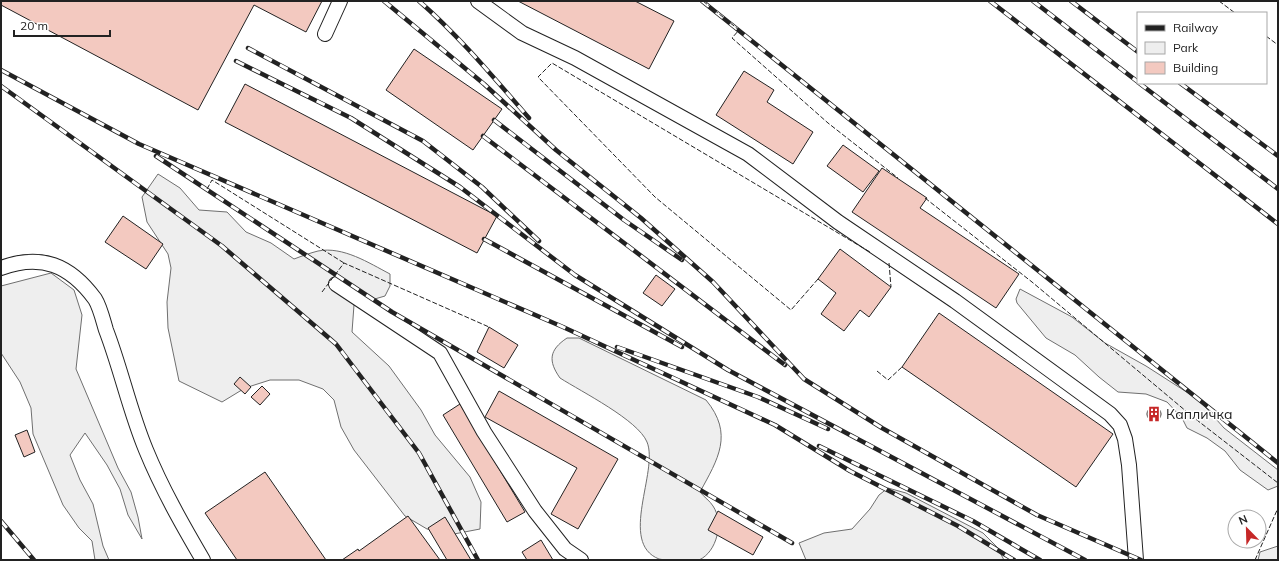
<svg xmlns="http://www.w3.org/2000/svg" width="1279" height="561" viewBox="0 0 1279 561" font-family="Mulish,sans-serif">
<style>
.green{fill:#eee;stroke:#6f6f6f}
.building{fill:#f3c9c0;stroke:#222}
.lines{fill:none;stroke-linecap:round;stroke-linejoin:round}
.service-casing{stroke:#222;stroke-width:16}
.service{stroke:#fff;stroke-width:14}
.rail-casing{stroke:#222;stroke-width:4.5}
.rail{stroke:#fff;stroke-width:3;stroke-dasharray:9;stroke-linecap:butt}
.fence{stroke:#222;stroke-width:1;stroke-dasharray:5 2;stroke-linecap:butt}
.labels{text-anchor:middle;stroke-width:3;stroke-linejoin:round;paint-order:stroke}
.poi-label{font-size:14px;fill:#222;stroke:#fff;text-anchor:start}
</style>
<rect width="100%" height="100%" fill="#fff"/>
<g class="green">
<path d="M158 174 180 188 199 210 227 212 246 232 271 243 294 259C302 256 310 253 318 251 343 246 369 263 390 274V286L385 296 354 305 352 332 389 366 421 410 435 435 470 477 481 502 480 529 454 534 427 529 405 516 354 450 341 427 334 400 323 389 299 380H270L245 388 222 402 179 381 168 328 167 302 171 268 168 254 147 222 142 197Z"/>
<polygon points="51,273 74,290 82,315 76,369 118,468 131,492 138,517 142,539 128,515 120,489 107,465 85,433 70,455 80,480 93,504 103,546 109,560 95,560 92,541 79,528 63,505 33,434 31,408 20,382 1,353 1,286"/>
<polygon points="1020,289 1072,317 1105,343 1146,366 1199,400 1224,428 1278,470 1278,486 1268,490 1240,470 1225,451 1207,438 1187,428 1182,418 1167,402 1146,394 1118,392 1099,377 1075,355 1046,338 1017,303 1016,299"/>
<path d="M567 338H579L706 400C734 434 718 459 700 492 704 497 710 501 713 506 724 522 717 552 699 560 689 560 667 561 659 559 618 543 659 471 647 442 638 420 582 392 560 378 548 361 549 350 567 338Z"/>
<polygon points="888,488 906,493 983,533 997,547 1004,560 806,560 799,543 824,533 852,529 870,509 879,495"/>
<polygon points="1278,546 1278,560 1258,560 1260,552"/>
</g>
<g class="building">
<polygon points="1,1 322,1 306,32 254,5 198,110 1,5"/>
<polygon points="518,1 635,1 674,21 649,69"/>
<polygon points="414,49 502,109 473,150 386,90"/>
<polygon points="744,71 774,90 767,102 813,132 793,164 716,115"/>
<polygon points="245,84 497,216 477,253 225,122"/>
<polygon points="843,145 879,171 863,192 827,166"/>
<polygon points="882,168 927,198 920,208 1019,274 996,308 852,212"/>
<polygon points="123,216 163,244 146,269 105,242"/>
<polygon points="840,249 891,287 869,317 860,310 844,331 821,314 836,293 818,279"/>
<polygon points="656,275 675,289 662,306 643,293"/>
<polygon points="939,313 1113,434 1076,487 902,367"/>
<polygon points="489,327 518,345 504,368 477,352"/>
<polygon points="240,377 251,387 245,394 234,384"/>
<polygon points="262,386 270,394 260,405 251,397"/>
<polygon points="499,391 618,459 578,529 551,514 577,468 485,417"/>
<polygon points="460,404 525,512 507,522 443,415"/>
<circle cx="1154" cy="414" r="7"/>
<polygon points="27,430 35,452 24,457 15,435"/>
<polygon points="265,472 326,560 237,560 205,513"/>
<polygon points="718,511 763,537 753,555 708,530"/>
<polygon points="408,516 440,560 342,560 358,549 359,551"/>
<polygon points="445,517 471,560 447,560 428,528"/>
<polygon points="541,540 553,560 527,560 522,552"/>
</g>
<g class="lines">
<g class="service-casing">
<g id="service">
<polyline points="478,1 522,33 575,58 748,154 838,222 955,301 1110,414 1120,425 1125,439 1129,465 1136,560"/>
<polyline points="325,34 340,1"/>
<path d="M1 268C41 253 70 265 95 299 100 307 103 320 106 330 121 369 130 412 146 450 162 489 182 524 203 560"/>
<polyline points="336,284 440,353 484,432 535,511 565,549 581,560"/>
</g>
</g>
<use href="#service" class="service"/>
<g class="rail-casing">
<g id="rail">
<polyline points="384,1 484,84 556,150 641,218 713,282 804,379 882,428 1037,515 1141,560"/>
<path d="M419 1C459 36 494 78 529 118"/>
<polyline points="702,1 1278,463"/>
<polyline points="990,1 1278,224"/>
<polyline points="1033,1 1138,82"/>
<polyline points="1071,1 1138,52"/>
<polyline points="248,48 423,141 482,187 539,241"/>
<polyline points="236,61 351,118 460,187 575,275 728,370 1085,560"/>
<polyline points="1,70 139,144 563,327 775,425 850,471 958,526 1014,560"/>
<polyline points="1139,83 1278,189"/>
<polyline points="1180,83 1278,156"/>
<polyline points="1,86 222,246 336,344 419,453 478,560"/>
<polyline points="494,120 624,220 682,260"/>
<polyline points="483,136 785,365"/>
<polyline points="156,156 392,312 792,543"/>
<polyline points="484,239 682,347"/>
<polyline points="617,347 758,397 828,429"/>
<polyline points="819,446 973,521 1040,560"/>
<polyline points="1,521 34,560"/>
</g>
</g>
<use href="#rail" class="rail"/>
<g class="fence">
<polyline points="703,1 739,30 732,38 828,123 898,178"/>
<polyline points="1219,1 1235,13"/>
<polyline points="1266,36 1278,45"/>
<polyline points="207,189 212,180 344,263"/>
<polyline points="925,198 1032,282 1193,417 1278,483"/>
<polyline points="889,263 891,287"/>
<polyline points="818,279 791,310 655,197 538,77 552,63 870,252"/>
<polyline points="322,292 344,263 489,327"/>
<polyline points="877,371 888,380 902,367"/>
<polyline points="1255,560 1278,508"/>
</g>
</g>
<defs>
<g id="building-bare" transform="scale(1.2)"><path d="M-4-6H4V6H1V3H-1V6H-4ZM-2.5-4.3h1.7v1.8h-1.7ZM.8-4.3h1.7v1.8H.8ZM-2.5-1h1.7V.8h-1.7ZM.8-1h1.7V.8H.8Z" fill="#c62828" stroke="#fff" stroke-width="2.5" paint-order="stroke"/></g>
</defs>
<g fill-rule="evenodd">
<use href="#building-bare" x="1154" y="414"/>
</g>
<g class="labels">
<g class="poi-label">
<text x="1166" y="419">Капличка</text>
</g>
</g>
<rect width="1279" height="561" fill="none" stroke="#222222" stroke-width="4"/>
<rect x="1137" y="12" width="130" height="72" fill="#ffffff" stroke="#a7a7a7"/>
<rect x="1145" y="25" width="20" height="6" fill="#222222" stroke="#a7a7a7"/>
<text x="1173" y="32" font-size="12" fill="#222222">Railway</text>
<rect x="1145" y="42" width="20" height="12" fill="#eeeeee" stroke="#a7a7a7"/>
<text x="1173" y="52" font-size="12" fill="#222222">Park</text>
<rect x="1145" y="62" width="20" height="12" fill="#f3c9c0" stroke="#a7a7a7"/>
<text x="1173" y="72" font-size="12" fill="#222222">Building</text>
<g transform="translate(1247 529) rotate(337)"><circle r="19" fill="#ffffff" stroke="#a7a7a7"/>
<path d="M0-3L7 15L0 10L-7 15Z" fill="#c62828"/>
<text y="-6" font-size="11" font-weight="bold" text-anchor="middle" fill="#222222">N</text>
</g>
<path d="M14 30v6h96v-6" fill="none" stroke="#222222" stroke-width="2"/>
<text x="20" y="30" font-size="12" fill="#222222" stroke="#ffffff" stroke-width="3" paint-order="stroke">20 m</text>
</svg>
